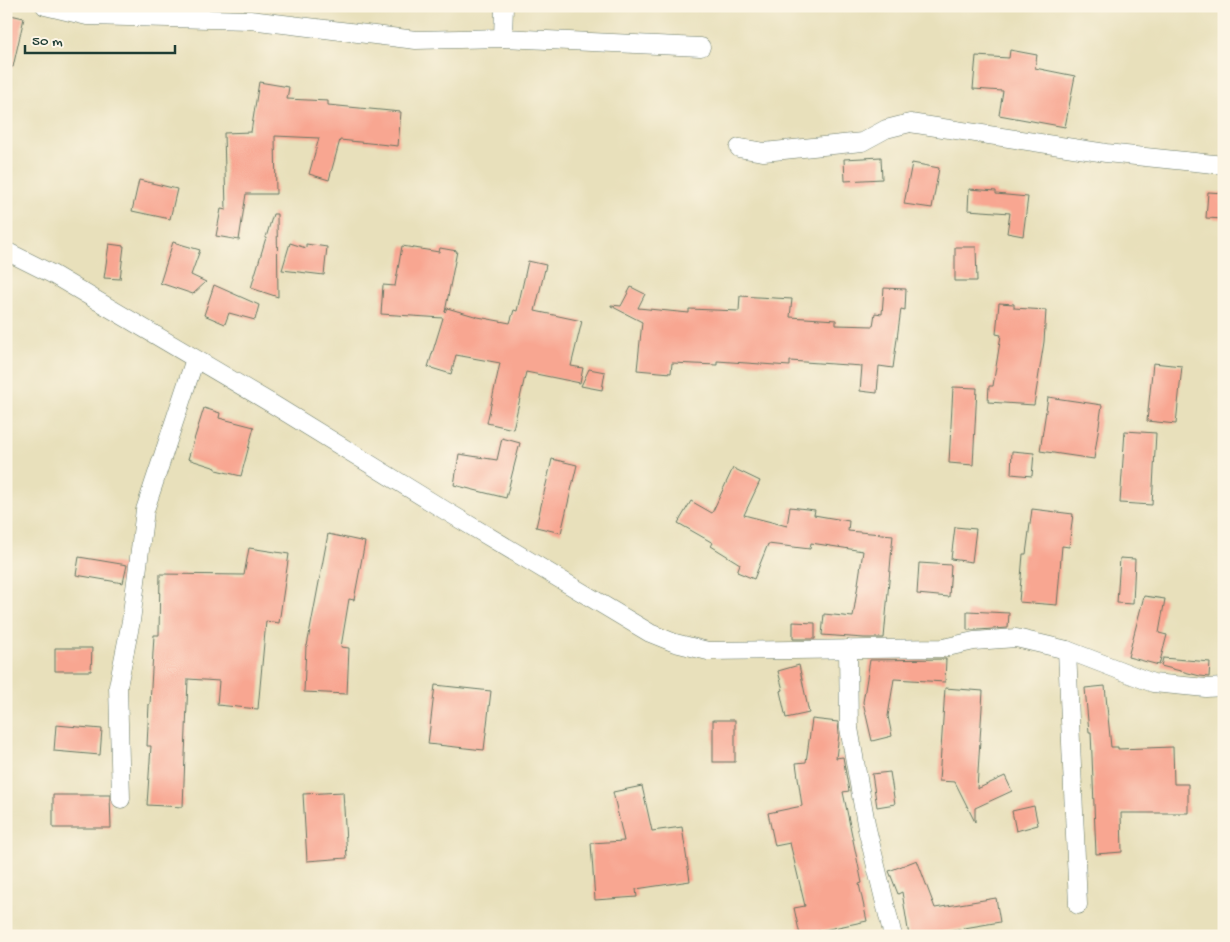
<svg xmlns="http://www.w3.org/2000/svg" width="1230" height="942" viewBox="0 0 1230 942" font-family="'Gochi Hand',sans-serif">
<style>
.building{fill:#f8a691}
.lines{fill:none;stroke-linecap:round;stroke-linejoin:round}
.minor-casing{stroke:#657663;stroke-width:19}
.minor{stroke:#fff;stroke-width:18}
</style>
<rect width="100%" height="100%" fill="#fcf5e5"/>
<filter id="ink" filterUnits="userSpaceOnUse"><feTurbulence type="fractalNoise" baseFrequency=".02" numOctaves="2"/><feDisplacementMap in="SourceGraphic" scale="10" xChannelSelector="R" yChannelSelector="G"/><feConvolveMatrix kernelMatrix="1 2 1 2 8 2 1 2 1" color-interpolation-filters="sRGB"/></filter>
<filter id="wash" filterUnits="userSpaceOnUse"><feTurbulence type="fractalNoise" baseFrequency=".0096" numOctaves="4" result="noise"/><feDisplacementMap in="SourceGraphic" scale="20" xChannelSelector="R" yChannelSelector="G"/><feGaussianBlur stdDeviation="1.12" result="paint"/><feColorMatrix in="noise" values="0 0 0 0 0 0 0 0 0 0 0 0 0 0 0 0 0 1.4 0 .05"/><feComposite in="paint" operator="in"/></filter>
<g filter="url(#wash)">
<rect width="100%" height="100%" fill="#e8e0bb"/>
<g id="blocks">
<g class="building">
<polygon points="6,14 24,18 13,67 6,66"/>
<polygon points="1010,50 1037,55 1035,68 1075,76 1065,127 999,115 1003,91 973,89 976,56 1009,58"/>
<polygon points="259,82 289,87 287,99 328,101 328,105 401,112 398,146 340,140 329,180 309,174 319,138 275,136 276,194 246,194 239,240 216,236 221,209 226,210 224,133 251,132"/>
<polygon points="881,157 882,179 845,181 844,159"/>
<polygon points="912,163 939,168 932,208 904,204"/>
<polygon points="139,180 177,189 170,219 132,211"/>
<polygon points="969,189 996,191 996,194 1028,197 1023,236 1007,233 1010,213 968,210"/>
<polygon points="1208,192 1224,193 1224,219 1206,218"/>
<polygon points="273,214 277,214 278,297 251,288"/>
<polygon points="173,242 200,250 191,275 206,282 193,294 160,283"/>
<polygon points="290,243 306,248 306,244 327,247 324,275 282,270"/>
<polygon points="109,244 124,246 120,279 104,278"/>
<polygon points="402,246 439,252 440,248 457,251 445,312 447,308 478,317 510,323 514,310 517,311 528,261 546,265 535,311 582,321 571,366 583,368 580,383 526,372 513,429 487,423 500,363 456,355 451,374 428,367 443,318 381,314 383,285 395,286"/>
<polygon points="955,247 976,247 977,281 955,281"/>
<polygon points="214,285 259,305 255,320 229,313 225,324 204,315"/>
<polygon points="631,287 645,294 638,308 689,313 689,309 739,311 740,296 792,299 790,317 836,320 836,325 873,326 875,313 882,314 884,288 906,289 905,310 901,309 893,368 879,366 877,393 860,391 862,366 790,361 790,366 717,361 717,365 672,363 671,373 637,370 642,322 611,306 611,305 621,306"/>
<polygon points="999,303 1014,304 1014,308 1046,310 1044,342 1034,405 988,402 989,386 993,386 1001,335 996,334"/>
<polygon points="1153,363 1182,366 1176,424 1147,421"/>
<polygon points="589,369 605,372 602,390 581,386"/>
<polygon points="953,387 977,388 973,465 949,463"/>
<polygon points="1048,397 1102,405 1094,459 1040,451"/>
<polygon points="204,408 220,413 219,418 254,427 241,476 216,470 216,468 188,459"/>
<polygon points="1125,431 1156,433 1152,505 1120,503"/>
<polygon points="502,438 520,443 506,498 454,485 459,454 497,460"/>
<polygon points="1012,451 1034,453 1032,476 1011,474"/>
<polygon points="552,459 577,465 561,533 536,527"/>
<polygon points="733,468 760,481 744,515 787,526 790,507 815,510 814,515 849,521 848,531 893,535 884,638 864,638 822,635 824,614 853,617 863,551 811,543 810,549 768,544 754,579 737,572 740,564 711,546 713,543 678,523 691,501 712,513"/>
<polygon points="1032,509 1073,514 1069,547 1062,546 1057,605 1019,602 1023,554 1026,554"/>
<polygon points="955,527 976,529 972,562 951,559"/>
<polygon points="328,534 365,542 354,600 349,599 341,647 349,648 347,694 304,692 306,646 307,646"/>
<polygon points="249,548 289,554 279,623 266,621 258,709 217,705 219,681 188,679 183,807 147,805 151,746 147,746 149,704 150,704 154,635 159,635 160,574 244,575"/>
<polygon points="79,557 127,565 123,583 76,575"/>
<polygon points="1120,558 1135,559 1133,604 1117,603"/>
<polygon points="919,563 951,565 949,597 917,594"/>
<polygon points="1144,596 1165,599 1159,633 1167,635 1159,665 1128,657"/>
<polygon points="967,611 1009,613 1008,628 978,630 967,630"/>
<polygon points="793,622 815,623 815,639 793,639"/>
<polygon points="55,648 92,648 91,671 55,671"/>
<polygon points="1163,658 1210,662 1209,677 1200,676 1161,666"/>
<polygon points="946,659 945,682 894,679 888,716 892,736 872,741 863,702 870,660"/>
<polygon points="799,665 809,713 786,718 780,691 783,690 778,671"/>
<polygon points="435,685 491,691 484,750 428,744"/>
<polygon points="1105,686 1111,747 1118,747 1118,749 1173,747 1174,784 1188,784 1188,813 1121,813 1122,852 1096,854 1091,732 1089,732 1085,688"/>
<polygon points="945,688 983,691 977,789 1005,776 1012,791 975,808 975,822 955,782 939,781"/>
<polygon points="812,719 838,722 839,734 836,758 843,757 849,791 843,792 862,883 859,884 867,921 800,935 794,908 805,906 790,843 775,846 768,813 802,806 796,763 806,762"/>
<rect x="713" y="720" width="22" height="42"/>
<polygon points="56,725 102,729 100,755 54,751"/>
<polygon points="890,772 895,804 877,807 872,774"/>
<polygon points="642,786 652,831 682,827 690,881 636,889 637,897 595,900 591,843 624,841 613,792"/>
<polygon points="343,792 347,858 307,861 303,794"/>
<polygon points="53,795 110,795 111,828 53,828"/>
<polygon points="1034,806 1038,825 1016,831 1012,811"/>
<polygon points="917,860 935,908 996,898 1000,922 917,936 909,936 902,892 898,894 889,871"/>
</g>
</g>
</g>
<g filter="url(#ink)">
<use href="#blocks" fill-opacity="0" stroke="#657663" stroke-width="1"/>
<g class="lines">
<g class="minor-casing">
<g id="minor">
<polyline points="45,6 87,16 250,20 416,40 503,38 701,47"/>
<polyline points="503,38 504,6"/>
<polyline points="739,148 764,152 862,142 886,129 910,123 1106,153 1224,165"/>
<polyline points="6,251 52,274 274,405 446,511 650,633 675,643 708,651 943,648 974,641 1016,638 1067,650 1153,683 1206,688 1224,687"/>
<polyline points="848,649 849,728 867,829 893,936"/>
<polyline points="1067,650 1078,905"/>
<polyline points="121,799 118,686 131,621 145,510 195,359"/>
</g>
</g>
<use href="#minor" class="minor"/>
</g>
</g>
<rect width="1230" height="942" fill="none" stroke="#fcf5e5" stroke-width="25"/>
<path d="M25 45v8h150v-8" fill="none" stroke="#1f3d34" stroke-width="2.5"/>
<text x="32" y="45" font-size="15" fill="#1f3d34" stroke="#fcf5e5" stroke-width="4" paint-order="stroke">50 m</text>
</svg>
